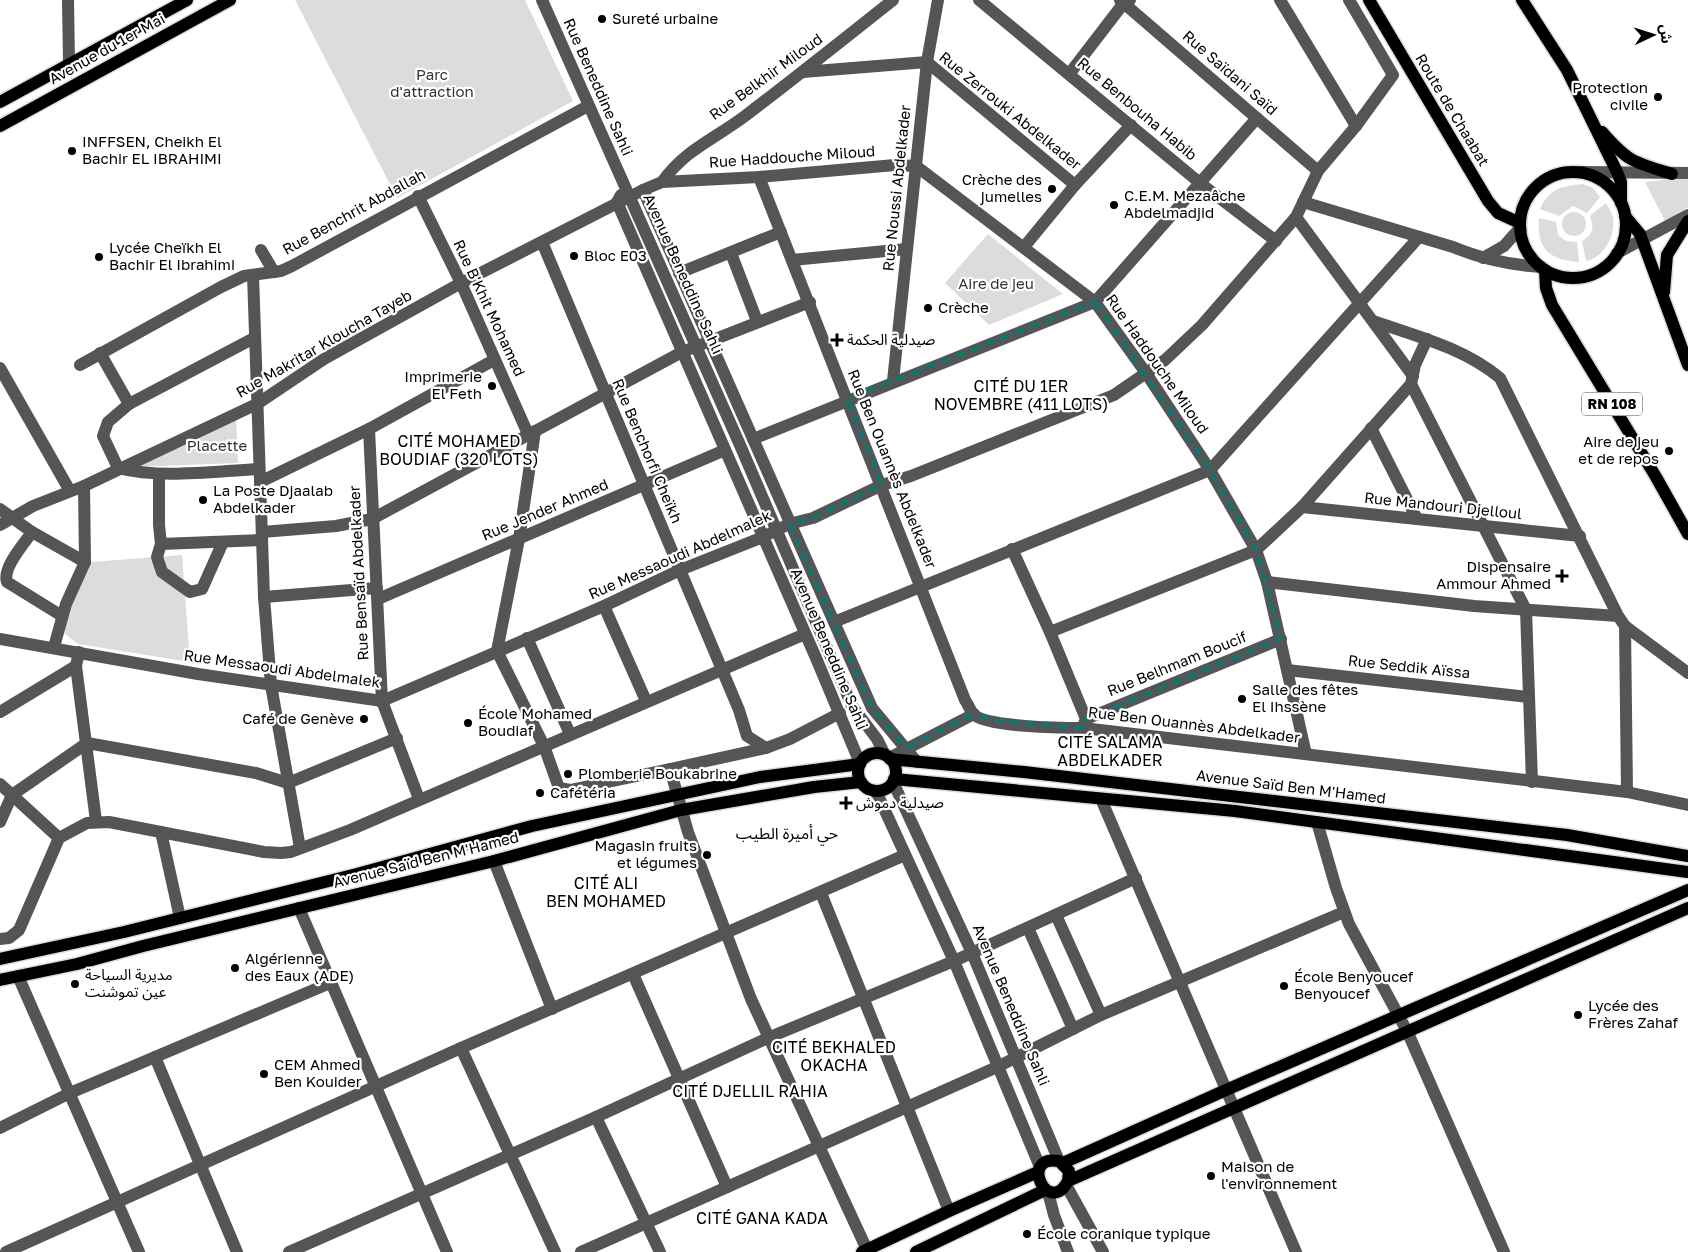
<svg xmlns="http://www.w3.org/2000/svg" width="1688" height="1252" viewBox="0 0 1688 1252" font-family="'Golos Text','Noto Sans Arabic',sans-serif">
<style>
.green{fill:#dcdcdc}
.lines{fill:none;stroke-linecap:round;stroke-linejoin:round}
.major-casing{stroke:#dbdbdb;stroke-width:15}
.minor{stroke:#555;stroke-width:12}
.major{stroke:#000;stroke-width:12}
.marked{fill:none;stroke:#0f766e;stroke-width:4;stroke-dasharray:10 6;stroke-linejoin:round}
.poi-dot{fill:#000;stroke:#fff;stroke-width:2}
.labels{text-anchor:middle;stroke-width:4.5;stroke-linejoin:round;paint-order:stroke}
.shield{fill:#fff;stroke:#4c4c4c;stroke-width:1}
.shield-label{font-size:14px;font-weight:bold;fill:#000}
.poi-label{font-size:15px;fill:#000;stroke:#fff;text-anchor:start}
.street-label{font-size:15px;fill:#000;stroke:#fff}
.park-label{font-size:15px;fill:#333;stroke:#fff}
.neighbourhood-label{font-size:16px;fill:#000;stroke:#fff}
</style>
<rect width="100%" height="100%" fill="#fff"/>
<g class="green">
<polygon points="295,0 525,0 573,101 397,198"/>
<polygon points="1688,177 1688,207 1665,221 1645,182"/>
<path d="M1583 184 1593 188 1600 197 1587 213 1573 206 1559 216 1540 209C1549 189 1561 186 1583 184Z"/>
<path d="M1606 203C1608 207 1612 213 1613 217 1616 235 1604 258 1586 261L1582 241C1594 234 1594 228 1590 216Z"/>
<circle cx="1574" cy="224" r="12"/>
<path d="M1539 218 1556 222 1558 235 1566 241 1577 242 1579 262C1549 260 1536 248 1539 218Z"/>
<polygon points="988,234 1063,294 989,325 945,283"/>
<polygon points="236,416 238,463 133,467"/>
<polygon points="182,555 190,662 78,644 65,634 64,617 91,562"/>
</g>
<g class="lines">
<g class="major-casing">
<g id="major">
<polyline points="1369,0 1488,201 1498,213 1520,223"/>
<polyline points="1522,0 1567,70 1617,172 1621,182 1621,203"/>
<polyline points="0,102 187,0"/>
<polyline points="0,126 230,0"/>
<path d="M1602 132C1629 163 1634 162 1672 174"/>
<circle cx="1573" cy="225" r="53"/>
<polyline points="1625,216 1640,234 1688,365"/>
<polyline points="1545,270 1546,288 1552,305 1656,477 1688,534"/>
<polyline points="1664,292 1667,255 1688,221"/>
<circle cx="877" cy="772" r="19"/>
<polyline points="890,759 1024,772 1567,835 1688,856"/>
<polyline points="894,779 1235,811 1688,872"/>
<polyline points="0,959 124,932 357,874 532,826 760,777 860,764"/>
<polyline points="0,980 77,964 143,946 494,861 681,810 814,787 861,782"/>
<polyline points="1063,1163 1226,1090 1688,890"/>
<path d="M1068 1181 1069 1171 1059 1161C1018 1154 1048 1218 1068 1181L1688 908"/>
<polyline points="862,1252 949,1211 1038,1172"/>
<polyline points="916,1252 1045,1190"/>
</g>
</g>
<g class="minor">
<polyline points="68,0 69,63"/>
<polyline points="542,0 740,445 852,706 877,739 885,755"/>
<polyline points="979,0 1200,183 1276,241"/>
<polyline points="1120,0 1318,171"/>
<polyline points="1280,0 1356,126"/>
<polyline points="803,72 927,62 1075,185"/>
<polyline points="1070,73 1123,4 1130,0"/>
<polyline points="1581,172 1688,173"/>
<path d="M759 177 965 700C968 704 970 710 973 714 986 727 1062 728 1083 728L1627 792 1688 805"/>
<path d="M662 182C686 149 713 140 745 116 795 78 844 39 893 0"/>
<polyline points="643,190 872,708 917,762"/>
<polyline points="621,195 617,202 816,658 860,763"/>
<polyline points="418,196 461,283 528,434"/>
<path d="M1303 202 1453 247C1482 259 1510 265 1541 267"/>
<polyline points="1296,217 1413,376"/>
<polyline points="542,242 739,710 747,736 766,748"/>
<polyline points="1024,247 1075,185 1131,125"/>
<polyline points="261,250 274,272"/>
<polyline points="731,253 757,321"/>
<polyline points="1617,253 1688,215"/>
<polyline points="1483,258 1504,246 1520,228"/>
<polyline points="792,260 907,249"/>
<polyline points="679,273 781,232"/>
<polyline points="253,275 264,597 271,685 300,848"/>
<path d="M1373 321C1416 336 1464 348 1500 378L1618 616 1625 626 1627 792"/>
<path d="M254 338 129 404 108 422 103 436 118 468C160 479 215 471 259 469"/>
<polyline points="100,353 129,404"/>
<polyline points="80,365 221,287 244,276 281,271 292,266 588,106"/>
<polyline points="0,368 70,491"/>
<polyline points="893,381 927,62 938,0"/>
<polyline points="1411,384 1526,610 1532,782"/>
<polyline points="1371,428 1417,519"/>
<polyline points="369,429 382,701 419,799"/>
<polyline points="535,431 519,539 497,651 544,746 559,788 570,790 670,769 688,832 751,999 868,1252"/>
<polyline points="753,439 1095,302 1257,118"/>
<polyline points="159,474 159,525 161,544 262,540"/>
<polyline points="260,482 369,429 494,360"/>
<polyline points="1302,507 1580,536"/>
<polyline points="0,509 32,532 85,562"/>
<polyline points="0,525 33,506 84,486 257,404 324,359 461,283 643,190 662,182 759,177 895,165 916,166 1095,302 1146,373 1210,470 1256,550 1267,582 1306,754"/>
<path d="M32 532C24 544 2 568 7 582L62 616"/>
<polyline points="262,532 336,526 372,519 682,352 810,302"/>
<polyline points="161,544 157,557 162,572 190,592 202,589 223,542"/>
<polyline points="1012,549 1050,632 1086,719 1083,726"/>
<polyline points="1267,582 1474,606 1618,616"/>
<polyline points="264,597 377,588"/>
<polyline points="378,599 725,450"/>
<polyline points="604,606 646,701"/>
<polyline points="834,622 1210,470 1419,237"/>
<polyline points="1625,626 1688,673"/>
<polyline points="1050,632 1256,550 1302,507 1411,384 1415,365 1427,339"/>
<polyline points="527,638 570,734"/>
<polyline points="0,639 198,674 382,701 604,606 680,570 763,537 789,524 813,518 882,485 911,476 1114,395 1165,360 1202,325 1296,217 1318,171 1356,126 1393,75 1349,0"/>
<polyline points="54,647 66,604 85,562 84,486"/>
<polyline points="79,652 76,666 96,821"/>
<polyline points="1287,670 1528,697"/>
<polyline points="0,712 76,666"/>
<polyline points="1086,719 1281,639"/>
<polyline points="889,758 974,714"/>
<polyline points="670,769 766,748 790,739 840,713"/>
<polyline points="893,782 972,953 1059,1161"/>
<polyline points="0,784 59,838"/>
<polyline points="876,791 954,961 1040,1167"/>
<polyline points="1101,799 1296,1252"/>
<polyline points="0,822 12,795 87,743 256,773 288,783 397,738"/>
<polyline points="1317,822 1336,888 1349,924 1408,1033 1504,1252"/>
<polyline points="161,832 180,918"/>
<polyline points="494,861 552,1009"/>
<polyline points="821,893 949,1211"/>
<polyline points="299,908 447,1252"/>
<polyline points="1056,915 1101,1015"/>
<polyline points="1028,928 1073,1029"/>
<polyline points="0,939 9,938 19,930 59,838 87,823 109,822 264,852 281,853 291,852 350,830 805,634"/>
<polyline points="633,974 727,1187"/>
<polyline points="18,976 139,1252"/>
<polyline points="461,1048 555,1252"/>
<polyline points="155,1057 237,1252"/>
<polyline points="596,1117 660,1252"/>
<polyline points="0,1128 70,1093 330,983"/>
<polyline points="1066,1185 1103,1252"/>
<polyline points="1048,1192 1054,1215 1068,1252"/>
<polyline points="6,1252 461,1048 905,855"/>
<polyline points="289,1252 596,1117 770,1037 954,961 1136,878"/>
<polyline points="581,1252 997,1067 1101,1015 1344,912"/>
</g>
<use href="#major" class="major"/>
</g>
<path class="marked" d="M1095 302 1210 470 1256 550 1281 639 1086 719 1083 728 991 720 974 714 906 748 872 708 789 524 813 518 882 485 847 399Z"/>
<g class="poi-dot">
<circle cx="602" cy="19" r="5"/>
<circle cx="1658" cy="97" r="5"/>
<circle cx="72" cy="151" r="5"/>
<circle cx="1052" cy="189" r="5"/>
<circle cx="1114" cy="205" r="5"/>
<circle cx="574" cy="256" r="5"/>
<circle cx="99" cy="257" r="5"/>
<circle cx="928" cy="308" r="5"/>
<path d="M834.5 332.5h5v5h5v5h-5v5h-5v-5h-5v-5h5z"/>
<circle cx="492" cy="386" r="5"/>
<circle cx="1669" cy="451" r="5"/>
<circle cx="203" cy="500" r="5"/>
<path d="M1559.5 568.5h5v5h5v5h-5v5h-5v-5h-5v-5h5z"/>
<circle cx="1242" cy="699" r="5"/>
<circle cx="364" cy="719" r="5"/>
<circle cx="468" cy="723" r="5"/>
<circle cx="568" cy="774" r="5"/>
<circle cx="540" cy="793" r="5"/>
<path d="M843.5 795.5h5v5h5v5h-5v5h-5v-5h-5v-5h5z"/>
<circle cx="707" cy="855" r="5"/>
<circle cx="235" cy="968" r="5"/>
<circle cx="75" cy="984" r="5"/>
<circle cx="1284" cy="986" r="5"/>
<circle cx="1578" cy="1015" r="5"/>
<circle cx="264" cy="1074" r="5"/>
<circle cx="1211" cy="1176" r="5"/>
<circle cx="1027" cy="1234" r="5"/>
</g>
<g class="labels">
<rect class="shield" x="1582" y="392.5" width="60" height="23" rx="4"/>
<g class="shield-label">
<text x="1612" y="409">RN 108</text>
</g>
<g class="poi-label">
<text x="612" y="24">Sureté urbaine</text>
<text x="1648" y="93" text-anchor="end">Protection<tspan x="1648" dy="17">civile</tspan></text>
<text x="82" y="147">INFFSEN, Cheikh El<tspan x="82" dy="17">Bachir EL IBRAHIMI</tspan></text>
<text x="1042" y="185" text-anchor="end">Crèche des<tspan x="1042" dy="17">jumelles</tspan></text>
<text x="1124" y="201">C.E.M. Mezaâche<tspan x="1124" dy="17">Abdelmadjid</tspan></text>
<text x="109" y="253">Lycée Cheïkh El<tspan x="109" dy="17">Bachir El Ibrahimi</tspan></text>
<text x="584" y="261">Bloc E03</text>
<text x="938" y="313">Crèche</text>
<text x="847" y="345">صيدلية الحكمة</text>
<text x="482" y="382" text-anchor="end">Imprimerie<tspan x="482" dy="17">El Feth</tspan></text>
<text x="1659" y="447" text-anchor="end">Aire de jeu<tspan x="1659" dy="17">et de repos</tspan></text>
<text x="213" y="496">La Poste Djaalab<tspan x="213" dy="17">Abdelkader</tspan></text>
<text x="1551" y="572" text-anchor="end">Dispensaire<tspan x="1551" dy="17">Ammour Ahmed</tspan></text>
<text x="1252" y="695">Salle des fêtes<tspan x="1252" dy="17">El Ihssène</tspan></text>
<text x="478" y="719">École Mohamed<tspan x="478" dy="17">Boudiaf</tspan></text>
<text x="354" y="724" text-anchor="end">Café de Genève</text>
<text x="578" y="779">Plomberie Boukabrine</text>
<text x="550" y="798">Cafétéria</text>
<text x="856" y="808">صيدلية دموش</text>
<text x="697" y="851" text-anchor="end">Magasin fruits<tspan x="697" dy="17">et légumes</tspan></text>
<text x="245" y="964">Algérienne<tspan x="245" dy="17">des Eaux (ADE)</tspan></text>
<text x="85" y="980">مديرية السياحة<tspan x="85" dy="17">عين تموشنت</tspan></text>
<text x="1294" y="982">École Benyoucef<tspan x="1294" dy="17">Benyoucef</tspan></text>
<text x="1588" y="1011">Lycée des<tspan x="1588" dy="17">Frères Zahaf</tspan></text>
<text x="274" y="1070">CEM Ahmed<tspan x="274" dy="17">Ben Kouider</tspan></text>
<text x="1221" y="1172">Maison de<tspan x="1221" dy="17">l'environnement</tspan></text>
<text x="1037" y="1239">École coranique typique</text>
</g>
<g class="street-label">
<text transform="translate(107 49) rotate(-29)" y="5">Avenue du 1er Mai</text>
<text transform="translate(1230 73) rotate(41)" y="5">Rue Saïdani Saïd</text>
<text transform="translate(766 77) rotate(-36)" y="5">Rue Belkhir Miloud</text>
<text transform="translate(598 87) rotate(66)" y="5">Rue Beneddine Sahli</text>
<text transform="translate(1137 109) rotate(40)" y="5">Rue Benbouha Habib</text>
<text transform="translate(1452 110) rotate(59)" y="5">Route de Chaabat</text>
<text transform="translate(1010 111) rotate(39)" y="5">Rue Zerrouki Abdelkader</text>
<text transform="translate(792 157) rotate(-4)" y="5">Rue Haddouche Miloud</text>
<text transform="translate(897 188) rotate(-84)" y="5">Rue Noussi Abdelkader</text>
<text transform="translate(354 212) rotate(-29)" y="5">Rue Benchrit Abdallah</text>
<text transform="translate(683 274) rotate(66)" y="5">Avenue Beneddine Sahli</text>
<text transform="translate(489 308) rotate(65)" y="5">Rue B'Khit Mohamed</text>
<text transform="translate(324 344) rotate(-30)" y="5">Rue Makritar Kloucha Tayeb</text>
<text transform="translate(1157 364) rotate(55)" y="5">Rue Haddouche Miloud</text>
<text transform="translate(647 451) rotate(67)" y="5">Rue Benchorfi Cheïkh</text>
<text transform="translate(892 469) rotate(68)" y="5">Rue Ben Ouannès Abdelkader</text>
<text transform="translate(1443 506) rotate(6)" y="5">Rue Mandouri Djelloul</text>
<text transform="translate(545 510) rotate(-23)" y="5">Rue Jender Ahmed</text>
<text transform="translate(680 555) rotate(-24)" y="5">Rue Messaoudi Abdelmalek</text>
<text transform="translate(359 573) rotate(-93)" y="5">Rue Bensaïd Abdelkader</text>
<text transform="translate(829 649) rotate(67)" y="5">Avenue Beneddine Sahli</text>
<text transform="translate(1177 664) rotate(-22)" y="5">Rue Belhmam Boucif</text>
<text transform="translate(1409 667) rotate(6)" y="5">Rue Seddik Aïssa</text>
<text transform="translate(282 669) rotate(8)" y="5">Rue Messaoudi Abdelmalek</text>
<text transform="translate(1194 725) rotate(7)" y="5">Rue Ben Ouannès Abdelkader</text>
<text transform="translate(1291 787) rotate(7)" y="5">Avenue Saïd Ben M'Hamed</text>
<text transform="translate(426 860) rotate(-14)" y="5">Avenue Saïd Ben M'Hamed</text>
<text transform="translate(1011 1005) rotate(67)" y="5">Avenue Beneddine Sahli</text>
</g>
<g class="park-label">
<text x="432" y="80">Parc<tspan x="432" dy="17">d'attraction</tspan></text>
<text x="996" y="289">Aire de jeu</text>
<text x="217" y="451">Placette</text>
</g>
<g class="neighbourhood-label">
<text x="1021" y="392">CITÉ DU 1ER<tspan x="1021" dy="18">NOVEMBRE (411 LOTS)</tspan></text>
<text x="459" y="447">CITÉ MOHAMED<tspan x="459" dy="18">BOUDIAF (320 LOTS)</tspan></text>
<text x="1110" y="748">CITÉ SALAMA<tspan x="1110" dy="18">ABDELKADER</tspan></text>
<text x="787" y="839">حي أميرة الطيب</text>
<text x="606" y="889">CITÉ ALI<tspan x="606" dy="18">BEN MOHAMED</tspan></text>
<text x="834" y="1053">CITÉ BEKHALED<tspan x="834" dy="18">OKACHA</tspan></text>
<text x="750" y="1097">CITÉ DJELLIL RAHIA</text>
<text x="762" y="1224">CITÉ GANA KADA</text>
</g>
</g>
<g transform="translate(1653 35) rotate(86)" stroke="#ffffff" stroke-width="4" paint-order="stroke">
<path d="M0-4L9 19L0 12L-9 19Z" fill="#000000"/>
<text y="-8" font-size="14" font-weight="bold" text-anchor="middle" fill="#000000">ش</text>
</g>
</svg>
